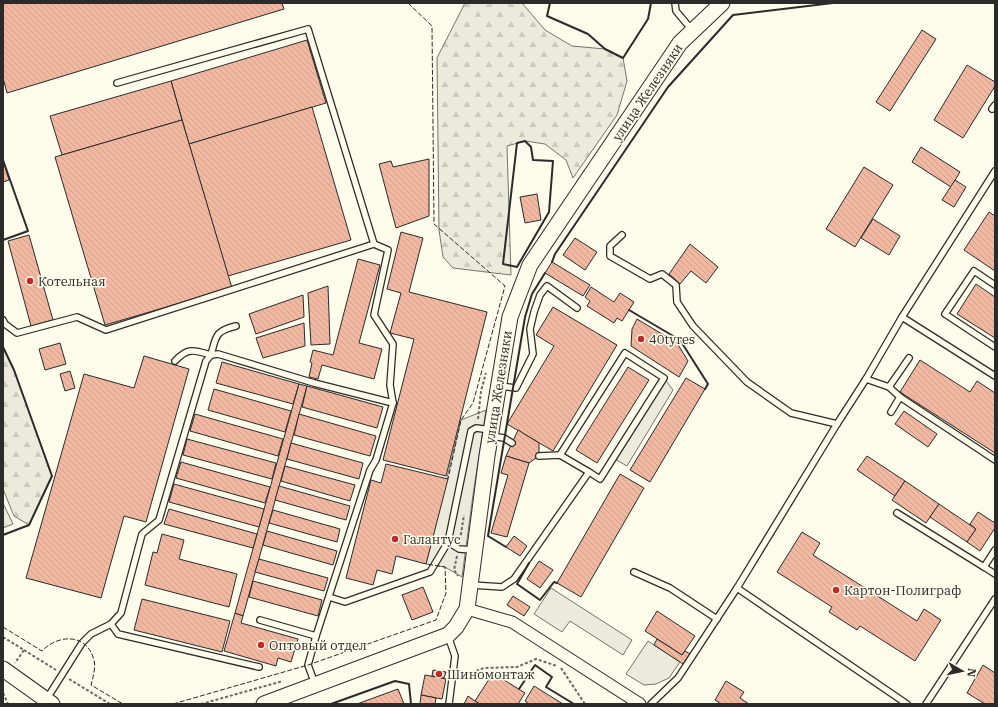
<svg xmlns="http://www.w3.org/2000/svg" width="998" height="707" viewBox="0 0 998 707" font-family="'IBM Plex Serif',serif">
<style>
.forest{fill:url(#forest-firs);stroke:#74746e}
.park{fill:url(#park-tufts);stroke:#74746e}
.parking{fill:#eceadb;stroke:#74746e}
.building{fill:url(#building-back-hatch);stroke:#2b2b2b}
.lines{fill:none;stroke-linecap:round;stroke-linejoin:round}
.lane-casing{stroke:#2b2b2b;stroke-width:8}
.street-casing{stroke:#2b2b2b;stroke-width:13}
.secondary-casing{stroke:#2b2b2b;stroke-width:17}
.path{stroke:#6a6964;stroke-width:2;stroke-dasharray:3 2;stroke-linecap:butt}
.lane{stroke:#fdfbea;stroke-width:5.5}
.street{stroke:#fdfbea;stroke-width:11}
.secondary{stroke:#fdfbea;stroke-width:15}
.fence{stroke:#2b2b2b;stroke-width:1;stroke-dasharray:5 2;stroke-linecap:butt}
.wall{stroke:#2b2b2b;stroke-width:2}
.poi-dot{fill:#c62828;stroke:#fdfbea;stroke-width:1.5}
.labels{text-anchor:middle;stroke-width:3;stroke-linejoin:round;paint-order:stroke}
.street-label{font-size:13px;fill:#2b2b2b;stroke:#fdfbea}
.poi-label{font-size:13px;fill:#2b2b2b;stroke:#fdfbea;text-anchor:start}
</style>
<defs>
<pattern id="forest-firs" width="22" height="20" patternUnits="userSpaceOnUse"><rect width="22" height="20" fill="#ecebdb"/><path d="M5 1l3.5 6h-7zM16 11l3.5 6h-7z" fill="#cbcabc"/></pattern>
<pattern id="park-tufts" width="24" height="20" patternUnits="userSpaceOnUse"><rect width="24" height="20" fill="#ecebdb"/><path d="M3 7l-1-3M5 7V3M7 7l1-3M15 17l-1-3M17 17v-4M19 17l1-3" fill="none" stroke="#cbcabc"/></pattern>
<pattern id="building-back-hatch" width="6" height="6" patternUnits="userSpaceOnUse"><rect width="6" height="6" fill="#f2b8a0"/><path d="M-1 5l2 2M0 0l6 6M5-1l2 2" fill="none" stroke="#d09e8a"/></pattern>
</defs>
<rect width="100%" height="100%" fill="#fdfbea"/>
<g class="forest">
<polygon points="465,3 522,3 545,30 572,46 605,49 623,58 627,81 617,115 573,178 566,160 545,144 525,141 507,146 511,275 453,268 443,257 439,230 437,58"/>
<polygon points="3,348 14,370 52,476 29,525 14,516 3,489"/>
</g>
<polygon class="park" points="3,503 13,524 3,528"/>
<g class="parking">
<polygon points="664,378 673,390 627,466 613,458"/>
<polygon points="486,410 473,495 462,577 445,567 426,564 461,420"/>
<polygon points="551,588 632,640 623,655 570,621 562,632 534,614"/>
<polygon points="648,641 680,662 669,678 656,684 644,685 626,674"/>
</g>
<g class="building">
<polygon points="3,3 282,3 284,9 7,93 3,78"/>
<polygon points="922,30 936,39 890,111 876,102"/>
<polygon points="307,40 326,103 189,144 171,81"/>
<polygon points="967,65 995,82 995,86 963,138 934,120"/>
<polygon points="171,81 182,120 62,155 50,116"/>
<polygon points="312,107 351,240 228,276 189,144"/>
<polygon points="182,120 232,288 105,325 55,157"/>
<polygon points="921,147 960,172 951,187 912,162"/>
<polygon points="429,159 429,216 396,228 379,164 391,161 393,167"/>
<polygon points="4,163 9,180 3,182 3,164"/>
<polygon points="864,167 893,185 855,247 826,229"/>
<polygon points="955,180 966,187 954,207 942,200"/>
<polygon points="537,194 541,220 525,223 520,197"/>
<polygon points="989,212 995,216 995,271 964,250"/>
<polygon points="873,219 900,236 889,255 861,238"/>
<polygon points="401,232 423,238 409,292 487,312 446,476 383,460 414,339 390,333 401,293 387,289"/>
<polygon points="29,235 53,320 31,326 8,241"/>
<polygon points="575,238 597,252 585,270 563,255"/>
<polygon points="690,244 718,267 706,283 691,271 680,284 669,274"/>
<polygon points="358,259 380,265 359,343 382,349 374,379 322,365 318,379 309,377 312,363 310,362 313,350 333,355"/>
<polygon points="552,262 590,285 583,296 545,273"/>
<polygon points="976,284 995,297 995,338 957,314"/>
<polygon points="328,286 330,344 311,345 308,293"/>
<polygon points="591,287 614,302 620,293 634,302 622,321 617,318 614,323 587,306 590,301 585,297"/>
<polygon points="303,295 304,317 256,334 249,314"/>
<polygon points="553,307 617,345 553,451 507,424 554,346 536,335"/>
<polygon points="637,319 677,343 688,361 679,377 631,346 632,329"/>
<polygon points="304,323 305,346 263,358 256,338"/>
<polygon points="60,343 66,364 45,370 39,349"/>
<polygon points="144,356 189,369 146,522 124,516 101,598 26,578 84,374 134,388"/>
<polygon points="920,360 970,392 977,381 995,393 995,453 900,392"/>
<polygon points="222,362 299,384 293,404 216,383"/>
<polygon points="628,367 649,380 597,463 576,450"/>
<polygon points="70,371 75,388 65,391 60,374"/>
<polygon points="686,378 705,389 650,482 630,470"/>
<polygon points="299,384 307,386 243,616 235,613"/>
<polygon points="307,386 383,407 377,428 302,407"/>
<polygon points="214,389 291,411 285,432 208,410"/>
<polygon points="904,411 937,434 928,447 895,424"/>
<polygon points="195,414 283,439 278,456 190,431"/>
<polygon points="299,414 376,436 370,456 294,435"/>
<polygon points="518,430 539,443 539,456 529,463 506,456"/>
<polygon points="187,439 276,463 272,479 183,455"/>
<polygon points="291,443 363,463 359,479 287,459"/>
<polygon points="506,456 529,463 507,537 491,533 508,475 501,473"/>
<polygon points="867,456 905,481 895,496 857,470"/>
<polygon points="181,462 270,487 265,503 176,478"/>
<polygon points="386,464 448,479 426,564 396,556 392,574 377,570 373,585 346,578 371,480 381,483"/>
<polygon points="285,466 355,485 350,501 281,481"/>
<polygon points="620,474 644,488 581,597 557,583"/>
<polygon points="905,481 939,504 926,523 892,500"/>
<polygon points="174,484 264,509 259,527 169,502"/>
<polygon points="279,486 350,506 346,520 275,500"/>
<polygon points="939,504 976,529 967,542 930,517"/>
<polygon points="169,509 257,534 253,548 164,524"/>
<polygon points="273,510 340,529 337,542 269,523"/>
<polygon points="978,512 995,523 995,528 980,551 967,542 976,529 970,524"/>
<polygon points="267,531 337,551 333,565 263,545"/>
<polygon points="802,532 820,543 813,555 917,621 924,609 941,620 915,661 860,626 857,630 829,612 832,607 777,572"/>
<polygon points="162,534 184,540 179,559 237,574 229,607 145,585 153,552 157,553"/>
<polygon points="514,536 527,546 520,556 506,547"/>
<polygon points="259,559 328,578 324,591 255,572"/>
<polygon points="539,561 553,570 540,588 527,579"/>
<polygon points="253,581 322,600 318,616 249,597"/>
<polygon points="423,587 433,612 412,620 402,595"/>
<polygon points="513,596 530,607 524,616 507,605"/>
<polygon points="142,599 230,621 222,652 134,630"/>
<polygon points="657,611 695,636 682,655 645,631"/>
<polygon points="235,613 243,616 241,623 298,639 291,662 278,658 276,666 224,651"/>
<polygon points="657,639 682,655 685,651 690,654 683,664 654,645"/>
<polygon points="983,665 995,673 995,704 985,704 967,693"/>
<polygon points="433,670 446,672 444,678 432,676"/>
<polygon points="493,673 525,693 518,704 480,704 475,701"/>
<polygon points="425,675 446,679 442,699 421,695"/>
<polygon points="726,681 744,692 740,698 749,704 721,704 715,700"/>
<polygon points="534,686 563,704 529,704 525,701"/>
<polygon points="398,689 404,704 357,704"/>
<polygon points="421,695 436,698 435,704 420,704"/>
<polygon points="468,696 475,701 480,704 464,704"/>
</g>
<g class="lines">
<g class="lane-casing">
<g id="lane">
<polyline points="675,3 676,11 692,30"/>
<polyline points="992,109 995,105"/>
<polyline points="622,235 610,246 610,256 650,279 662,274 676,285 677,302 693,326 747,382 791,413 837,424 737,588 907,704"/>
<polyline points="374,244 388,250 374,315 393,344 390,385 393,403"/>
<polyline points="995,285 974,271 945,314 995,347"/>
<polyline points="902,317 995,171"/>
<polyline points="3,320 5,324 17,333 77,317 106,330 374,244 308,29 117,83"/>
<path d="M175 361C188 347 194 350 211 355 216 336 215 331 236 326"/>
<polyline points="866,379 902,317 995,376"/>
<polyline points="499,386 516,388 533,354 530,329 534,312 540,295 547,286 577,308"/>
<polyline points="889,387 900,397 891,412"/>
<polyline points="900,397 995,460"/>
<polyline points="837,424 866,379 889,387 909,358"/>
<polyline points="491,436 504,438 512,443"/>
<polyline points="539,456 560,455 589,472"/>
<polyline points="897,513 984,567 995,550"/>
<polyline points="473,550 459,549 448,542 471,431 476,428 491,430"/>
<polyline points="984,567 995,574"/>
<polyline points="634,572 670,588 717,619"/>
<polyline points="472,585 502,587 514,579 589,472 600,479 664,378 625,353 560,455"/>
<polyline points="329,597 345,602 430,572 448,542"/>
<polyline points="111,624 118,634 259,667"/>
<polyline points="448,636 455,656 449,704"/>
<polyline points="315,684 308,665 316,636"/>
<polyline points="46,700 82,643 91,634 111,624 121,613 142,534 159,520 206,361 211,355 218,354 314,383 393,403 376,460 370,470 316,636 260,620"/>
<polyline points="651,704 678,678 737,588"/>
<polyline points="926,704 995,599"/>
</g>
</g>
<g class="street-casing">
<polyline id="street" points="467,609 512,622 640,704"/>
</g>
<g class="secondary-casing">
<g id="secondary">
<polyline points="3,669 52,704"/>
<polyline points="264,704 448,635 456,627 467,609 487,456 510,317 530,265 680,43 722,3"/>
</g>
</g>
<g class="path">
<polyline points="478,419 481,391 486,373"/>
<polyline points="460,540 464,515"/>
<polyline points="457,556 454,570 458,576"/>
<polyline points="3,637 24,650 15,663"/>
<polyline points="24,650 56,670"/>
<polyline points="561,668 585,704"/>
<polyline points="462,676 484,668 517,667 536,659 557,666"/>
<polyline points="69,679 110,704"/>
<polyline points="3,693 8,704"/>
<polyline points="201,704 283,681"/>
</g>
<use href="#lane" class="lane"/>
<use href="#street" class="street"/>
<use href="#secondary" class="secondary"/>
<g class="fence">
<polyline points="408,3 432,26 434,224 505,286 473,403 461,420 448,479"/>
<path d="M3 627 42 651C58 634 87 633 94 660 96 668 93 677 91 685L123 704"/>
<polyline points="173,704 308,665 436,620 446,593 445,567 426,564"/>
</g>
<g class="wall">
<polyline points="550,3 547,16 588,34 605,49 623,58 648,19 651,3"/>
<polygon points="525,141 531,147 533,160 553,161 549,212 517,267 503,264 517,143"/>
<polyline points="3,160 28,231 3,240"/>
<polyline points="552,262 555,254 668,87 733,15 833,3"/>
<polyline points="629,310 680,340 708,384 705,389"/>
<polyline points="3,347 14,370 52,476 29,525 3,535"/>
<polyline points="506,547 488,536 525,317 532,294 545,273"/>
<polyline points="529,563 517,584 540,600 554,582 557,583"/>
<polyline points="519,689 535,665 552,677 546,687 574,704"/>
<polyline points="331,704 395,681 409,684 411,704"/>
</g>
</g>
<g class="poi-dot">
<circle cx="30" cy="281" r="4"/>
<circle cx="641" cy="339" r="4"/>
<circle cx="395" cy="539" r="4"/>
<circle cx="836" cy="590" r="4"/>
<circle cx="261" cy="645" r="4"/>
<circle cx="439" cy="674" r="4"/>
</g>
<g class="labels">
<g class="street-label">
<text transform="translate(647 92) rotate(-56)" y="5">улица Железняки</text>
<text transform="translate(498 387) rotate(-81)" y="5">улица Железняки</text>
</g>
<g class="poi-label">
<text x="38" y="286">Котельная</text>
<text x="649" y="344">40tyres</text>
<text x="403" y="544">Галантус</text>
<text x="844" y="595">Картон-Полиграф</text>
<text x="269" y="650">Оптовый отдел</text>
<text x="447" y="679">Шиномонтаж</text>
</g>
</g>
<rect width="998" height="707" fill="none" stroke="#2b2b2b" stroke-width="8"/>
<g transform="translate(962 671) rotate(99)" stroke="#fdfbea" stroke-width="3" paint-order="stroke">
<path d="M0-3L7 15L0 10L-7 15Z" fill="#2b2b2b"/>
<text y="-6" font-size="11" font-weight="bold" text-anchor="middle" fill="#2b2b2b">N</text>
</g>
</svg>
